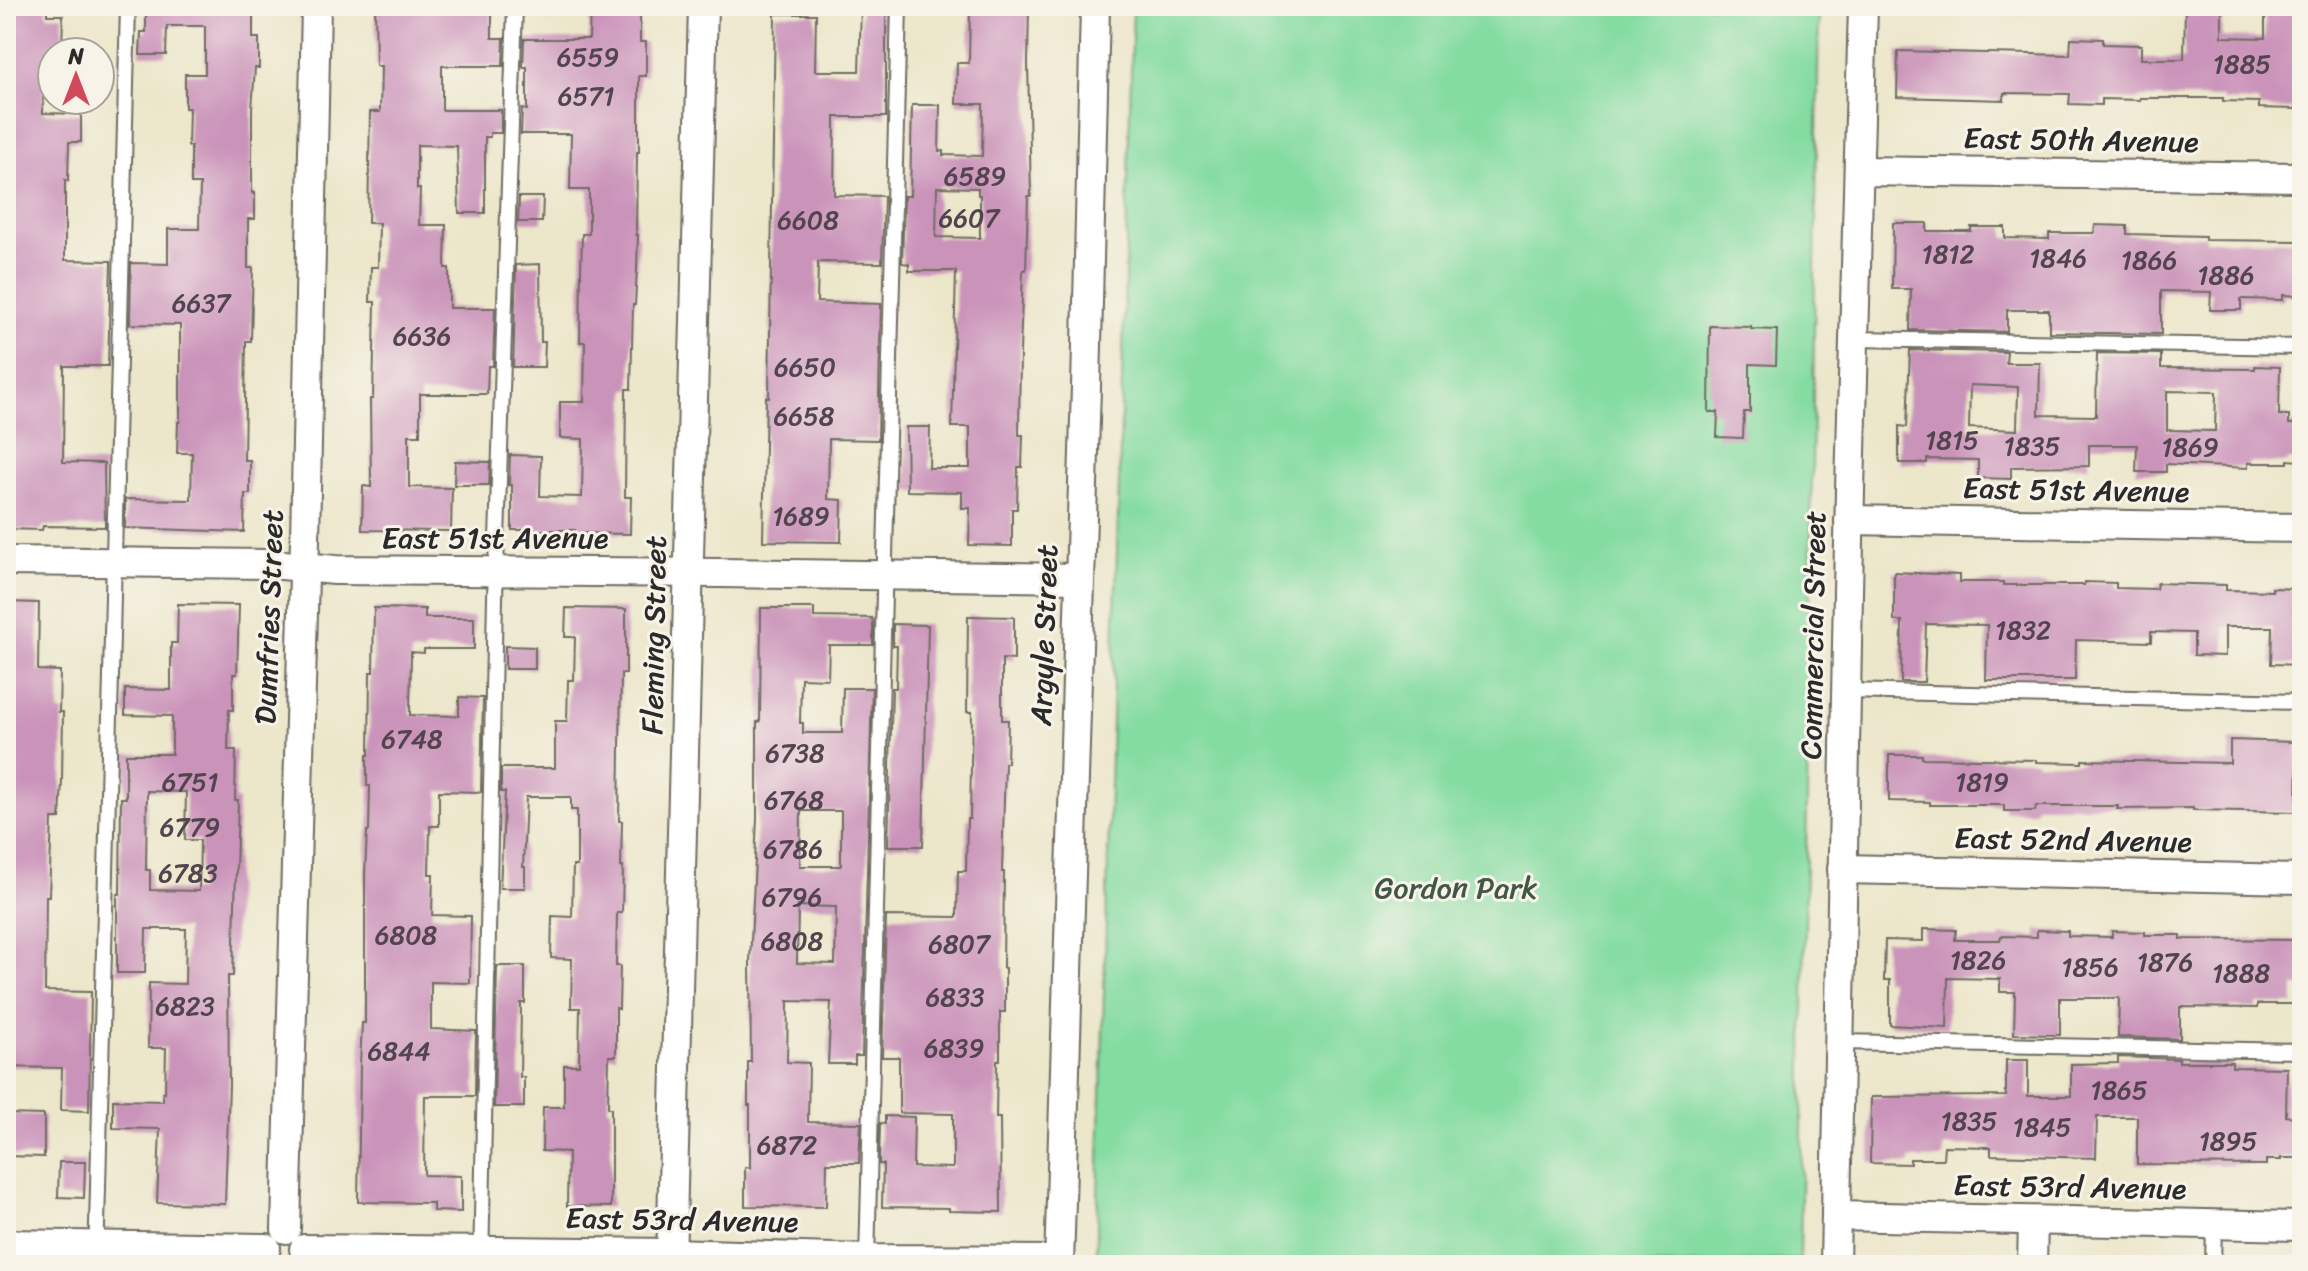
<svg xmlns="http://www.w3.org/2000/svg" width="2308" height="1271" viewBox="0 0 2308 1271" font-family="Sriracha,sans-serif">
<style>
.green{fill:#84dca1;stroke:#588466;stroke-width:2}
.building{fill:#ca93ba;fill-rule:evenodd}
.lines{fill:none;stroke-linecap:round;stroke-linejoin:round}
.lane-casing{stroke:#6f6c63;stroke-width:18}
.street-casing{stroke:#6f6c63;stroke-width:32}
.path{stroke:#6f6c63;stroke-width:5;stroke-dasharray:6 6;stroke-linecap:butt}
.lane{stroke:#fff;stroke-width:14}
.street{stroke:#fff;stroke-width:28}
.labels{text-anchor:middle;stroke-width:6;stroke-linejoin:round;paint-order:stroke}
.number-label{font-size:26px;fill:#53454f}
.street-label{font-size:30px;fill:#2b2b2b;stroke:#f7f3e8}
.park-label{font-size:30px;fill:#415748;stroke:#f7f3e8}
</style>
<rect width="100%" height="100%" fill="#f7f3e8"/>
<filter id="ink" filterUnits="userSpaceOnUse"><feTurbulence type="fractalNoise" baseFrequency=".0125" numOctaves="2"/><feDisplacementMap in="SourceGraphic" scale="16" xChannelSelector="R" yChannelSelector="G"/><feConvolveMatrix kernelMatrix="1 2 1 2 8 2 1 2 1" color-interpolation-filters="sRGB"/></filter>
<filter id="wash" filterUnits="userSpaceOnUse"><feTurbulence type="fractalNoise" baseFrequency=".006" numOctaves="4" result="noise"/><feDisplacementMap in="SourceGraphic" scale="32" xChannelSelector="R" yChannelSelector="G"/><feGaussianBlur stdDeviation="1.8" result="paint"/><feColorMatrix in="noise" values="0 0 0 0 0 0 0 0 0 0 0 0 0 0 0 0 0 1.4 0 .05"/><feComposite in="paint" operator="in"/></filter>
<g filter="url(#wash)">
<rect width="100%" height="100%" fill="#ece6ca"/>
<polygon class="green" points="1133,6 1819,6 1800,1259 1683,1265 1096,1265"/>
<g id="blocks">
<g class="building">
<polygon points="6,6 47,6 47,15 63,15 62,52 52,52 52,66 44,66 43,113 81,114 81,142 69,142 68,181 65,180 65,260 111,261 111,263 108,366 64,366 63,462 104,463 105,527 43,526 42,530 6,529"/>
<polygon points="146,6 253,6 253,38 259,38 259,68 255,68 252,109 252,193 255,193 255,219 248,219 248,268 253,268 252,300 251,341 246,341 244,460 250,460 250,494 245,494 244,532 125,528 125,499 191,500 192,453 177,453 178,422 180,422 180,325 130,324 131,263 168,264 168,229 199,229 200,184 191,184 191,146 188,146 189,108 185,108 185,74 205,74 205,26 167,26 166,55 140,55 141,32 146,32"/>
<polygon points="375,6 492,6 492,38 504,38 503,66 442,66 442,110 501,110 501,133 490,133 490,137 485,137 485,213 459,213 457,146 417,145 417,189 420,189 419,225 446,225 445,268 449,268 449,308 495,308 493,366 488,366 487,394 420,394 420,435 409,435 409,487 452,488 451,531 362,530 363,486 371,487 370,399 373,399 375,302 370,302 371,267 378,267 379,223 368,223 370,112 380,112 381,66 376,66"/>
<polygon points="590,6 640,6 640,42 646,42 646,76 639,76 639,152 637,152 636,235 638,235 637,268 635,305 633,305 631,389 626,389 625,497 631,497 630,534 575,533 575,530 512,530 512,485 509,485 510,455 541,456 540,496 582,497 583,439 560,438 560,402 584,402 585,342 580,342 581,272 582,234 589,234 589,190 570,190 571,134 521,134 522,109 527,110 527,67 523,67 524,39 589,39"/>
<path d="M970 6H1029L1028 64 1031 196H1028L1026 270H1023L1020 352 1019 435H1023L1022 467H1018L1017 509H1012V546L969 545 970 508H962V492L907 491 906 427H930L929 468H970V427H952L956 271H909V264L902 263 904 196H910L912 105H940L939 151H943V155L982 156 983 104H956L957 63H969ZM937 187 978 188V195H980V238L936 237Z"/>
<polygon points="2185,6 2222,6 2222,37 2265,38 2265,6 2296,6 2295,42 2302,43 2302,104 2296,104 2296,109 2259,108 2259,102 2223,101 2223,98 2140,98 2140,100 2102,99 2102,105 2069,104 2070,94 2004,93 2004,100 1897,97 1898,51 2070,55 2071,38 2103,39 2103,44 2141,45 2141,59 2184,59"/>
<polygon points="861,8 886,9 886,117 835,117 834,195 884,196 882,263 818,262 817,302 881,304 878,440 829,439 828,499 842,500 841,542 763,541 766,397 769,397 775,14 816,14 815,71 859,71"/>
<polygon points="519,197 543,197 542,222 518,222"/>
<polygon points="1893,223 1927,223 1927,231 1971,231 1971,227 2005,227 2005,238 2049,239 2049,233 2094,233 2095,225 2127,226 2127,234 2205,236 2205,240 2302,241 2302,296 2283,295 2283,300 2241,299 2241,310 2210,310 2211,292 2161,291 2161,334 2049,332 2049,310 2007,310 2007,332 1910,330 1911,289 1892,289"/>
<polygon points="540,264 541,342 545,342 544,367 513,367 516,265"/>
<polygon points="1710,326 1751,327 1751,329 1777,330 1776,365 1750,364 1750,412 1744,412 1743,438 1717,437 1718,412 1709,412"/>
<path d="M1910 350 2007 352 2006 363H2040L2039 415 2096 416 2097 353 2161 354V368L2255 369V366L2280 367 2279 415H2289V424H2302V461L2288 460V463H2248V468L2166 464V472H2136L2137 445H2089V466L2011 467V479L1978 478V460L1927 459V463H1899V426L1907 427ZM1970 385 2018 387 2017 430 1969 428ZM2167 391 2216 392 2215 431 2167 430Z"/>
<polygon points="455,461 490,462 489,485 454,485"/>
<polygon points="1894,572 1959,575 1959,582 2003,582 2003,585 2084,585 2084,582 2116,583 2116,588 2156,589 2157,583 2226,585 2226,590 2272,591 2272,588 2302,589 2301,665 2271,664 2272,627 2225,627 2225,656 2194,655 2194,633 2151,632 2151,642 2076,640 2075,680 1986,680 1987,625 1926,624 1924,682 1901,682 1902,621 1894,621"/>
<polygon points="6,602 39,603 38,670 60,671 59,712 63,712 62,780 60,819 52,819 49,896 46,896 45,991 91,992 89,1111 61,1110 62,1068 6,1067"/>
<path d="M178 604 239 605 237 674H233V710H229L228 750H236L235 800H238L233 976H228L229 1085 225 1204 157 1203 160 1129 113 1128V1100L163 1101V1092H165L166 1048H148L149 983 185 984 186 929H146L145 973H117V894H120L121 798H126V754H172V716L125 715V689L171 690V643H177ZM147 791 186 792 185 840H200L199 891 150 890V870H146Z"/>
<polygon points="374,608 425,609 425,618 474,618 474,649 424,649 424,653 411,652 410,715 459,716 459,697 483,698 481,792 439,791 439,826 430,826 429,874 433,874 432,915 471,916 470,983 431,982 431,1029 476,1031 475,1096 425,1096 424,1175 461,1176 461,1212 433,1211 433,1203 358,1202 360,1064 362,1023 365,1023 365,873 367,831 369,831 370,786 367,786 367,755 369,755 370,672 373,672"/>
<polygon points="566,608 626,609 626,674 621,674 619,821 622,821 621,867 623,867 622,913 617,913 616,966 620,966 619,1009 616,1008 616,1056 609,1056 608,1108 611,1108 611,1207 567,1206 568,1152 542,1151 543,1107 564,1107 564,1065 579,1065 580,1008 571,1008 572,959 551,958 552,916 572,917 573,866 577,866 577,810 571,810 571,797 526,797 523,867 525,867 525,888 500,888 505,792 501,792 501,768 555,768 555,721 567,721 568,680 574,680 575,637 565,637"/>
<path d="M761 608H814V617L872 618 873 624V645H829L828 679 801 678 800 723H803V733H842L843 688H872L862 1056H855V1064H828L831 1002 788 1001 787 1062 809 1063 808 1122 861 1123 859 1163H827L826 1207 745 1206V1167L750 1168V1105H748V1062H751L750 962 757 819V722H760ZM801 811H841V866H800ZM798 906 836 907 835 964 797 963Z"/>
<polygon points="968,616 1014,617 1014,660 1002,659 1002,720 1008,720 1007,763 1005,763 1002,872 1004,872 1003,968 1005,968 1005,1012 1000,1012 1000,1060 997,1060 996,1118 1000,1118 1001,1212 949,1211 949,1208 882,1207 883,1164 879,1164 880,1123 885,1124 885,1116 914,1117 913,1167 953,1168 953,1114 899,1113 899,1057 882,1057 886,916 957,917 958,871 966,871 967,819 970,819 972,712 967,712"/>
<polygon points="893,624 928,625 923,846 888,846 892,688 896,688 897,646 893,646"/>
<polygon points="505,646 535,647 535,669 505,669"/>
<polygon points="2230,740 2298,742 2297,812 2193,810 2193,808 2117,809 2118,806 2036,806 2035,811 2004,811 2004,805 1930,805 1930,802 1889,801 1889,755 1922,755 1922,758 2036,760 2036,762 2082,763 2082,760 2230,763"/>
<polygon points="1923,929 1956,930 1955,940 2000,940 2001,936 2037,937 2037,930 2068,931 2068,936 2112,937 2112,931 2145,932 2145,935 2181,935 2181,939 2302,940 2302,987 2294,987 2294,1004 2257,1004 2257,1008 2180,1007 2180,1039 2118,1037 2119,998 2060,998 2060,1035 2014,1034 2015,992 2000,992 2000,979 1948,978 1947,1028 1890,1025 1890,980 1884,980 1885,940 1923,941"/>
<polygon points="497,966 525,966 525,1003 521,1003 520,1077 524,1077 524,1107 494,1107"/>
<polygon points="2118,1057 2179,1059 2179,1062 2232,1062 2232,1067 2287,1068 2286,1116 2302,1117 2302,1158 2281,1158 2281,1160 2266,1160 2266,1165 2137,1164 2137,1117 2097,1117 2096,1158 1991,1155 1991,1147 1944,1146 1943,1159 1910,1159 1910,1164 1870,1163 1871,1097 2006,1096 2006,1060 2028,1060 2028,1096 2071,1096 2071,1064 2118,1063"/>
<polygon points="6,1114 44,1115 44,1157 6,1156"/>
<polygon points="59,1162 85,1162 84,1198 58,1197"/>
</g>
</g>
</g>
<g filter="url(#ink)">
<use href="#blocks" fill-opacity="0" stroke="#6f6c63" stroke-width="2"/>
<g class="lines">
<g class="lane-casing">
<g id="lane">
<polyline points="1854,339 2302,347"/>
<polyline points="1846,691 2302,702"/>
<polyline points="1839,1042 2302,1051"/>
<polyline points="867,1261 899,6"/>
<polyline points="96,1265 128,6"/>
<polyline points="481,1265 495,598 515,6"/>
<polyline points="2213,1265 2214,1225"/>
</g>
</g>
<g class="street-casing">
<g id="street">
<polyline points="1859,171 2302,177"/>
<polyline points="1849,520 2302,528"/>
<polyline points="6,561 272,564 335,570 720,573 1080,578"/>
<polyline points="1842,869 2302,879"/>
<polyline points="1836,1216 2302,1226"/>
<polyline points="286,1229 305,539 316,6"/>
<polyline points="6,1244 266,1248"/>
<polyline points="304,1249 671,1253 867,1259 1059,1260"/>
<polyline points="671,1265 703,6"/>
<polyline points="1059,1265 1086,387 1095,6"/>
<polyline points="1835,1265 1850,490 1863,6"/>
<polyline points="2032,1265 2033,1221"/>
</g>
</g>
<polyline class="path" points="1742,1260 1748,1264 1804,1262"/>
<use href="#lane" class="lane"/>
<use href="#street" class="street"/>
</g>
</g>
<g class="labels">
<g class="number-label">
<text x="588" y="66">6559</text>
<text x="2242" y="73">1885</text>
<text x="586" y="105">6571</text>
<text x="975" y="185">6589</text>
<text x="969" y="227">6607</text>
<text x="808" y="229">6608</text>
<text x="1948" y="263">1812</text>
<text x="2058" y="267">1846</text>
<text x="2149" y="269">1866</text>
<text x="2226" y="284">1886</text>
<text x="201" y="312">6637</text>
<text x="422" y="345">6636</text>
<text x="805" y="376">6650</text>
<text x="804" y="425">6658</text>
<text x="1952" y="449">1815</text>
<text x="2032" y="455">1835</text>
<text x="2190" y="456">1869</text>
<text x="801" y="525">1689</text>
<text x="2023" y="639">1832</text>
<text x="412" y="748">6748</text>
<text x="795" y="762">6738</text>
<text x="190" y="791">6751</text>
<text x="1982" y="791">1819</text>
<text x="794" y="809">6768</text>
<text x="190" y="836">6779</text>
<text x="793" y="858">6786</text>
<text x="188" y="882">6783</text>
<text x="792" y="906">6796</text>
<text x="406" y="944">6808</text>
<text x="792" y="950">6808</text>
<text x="959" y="953">6807</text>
<text x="1978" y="969">1826</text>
<text x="2165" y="971">1876</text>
<text x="2090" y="976">1856</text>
<text x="2241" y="982">1888</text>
<text x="955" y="1006">6833</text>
<text x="185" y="1015">6823</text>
<text x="954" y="1057">6839</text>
<text x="399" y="1060">6844</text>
<text x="2119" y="1099">1865</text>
<text x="1969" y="1130">1835</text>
<text x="2042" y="1136">1845</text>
<text x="2228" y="1150">1895</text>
<text x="787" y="1154">6872</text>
</g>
<g class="street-label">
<text transform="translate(2081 140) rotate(1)" y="10">East 50th Avenue</text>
<text transform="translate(2076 490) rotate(1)" y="10">East 51st Avenue</text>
<text x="495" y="548">East 51st Avenue</text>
<text transform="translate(269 617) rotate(-88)" y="10">Dumfries Street</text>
<text transform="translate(654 635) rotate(-89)" y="10">Fleming Street</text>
<text transform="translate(1044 635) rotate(-88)" y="10">Argyle Street</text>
<text transform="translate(1813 635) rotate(-89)" y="10">Commercial Street</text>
<text transform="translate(2073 840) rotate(1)" y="10">East 52nd Avenue</text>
<text transform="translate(2070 1187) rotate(1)" y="10">East 53rd Avenue</text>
<text transform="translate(682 1220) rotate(1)" y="10">East 53rd Avenue</text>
</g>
<g class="park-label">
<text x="1456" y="898">Gordon Park</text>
</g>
</g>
<rect width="2308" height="1271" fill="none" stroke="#f7f3e8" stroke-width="32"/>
<g transform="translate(76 76)"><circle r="38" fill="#f7f3e8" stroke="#a5a39c" stroke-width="2"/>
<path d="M0-6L14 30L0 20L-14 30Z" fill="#d1495b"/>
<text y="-12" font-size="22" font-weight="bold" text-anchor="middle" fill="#2b2b2b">N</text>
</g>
</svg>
